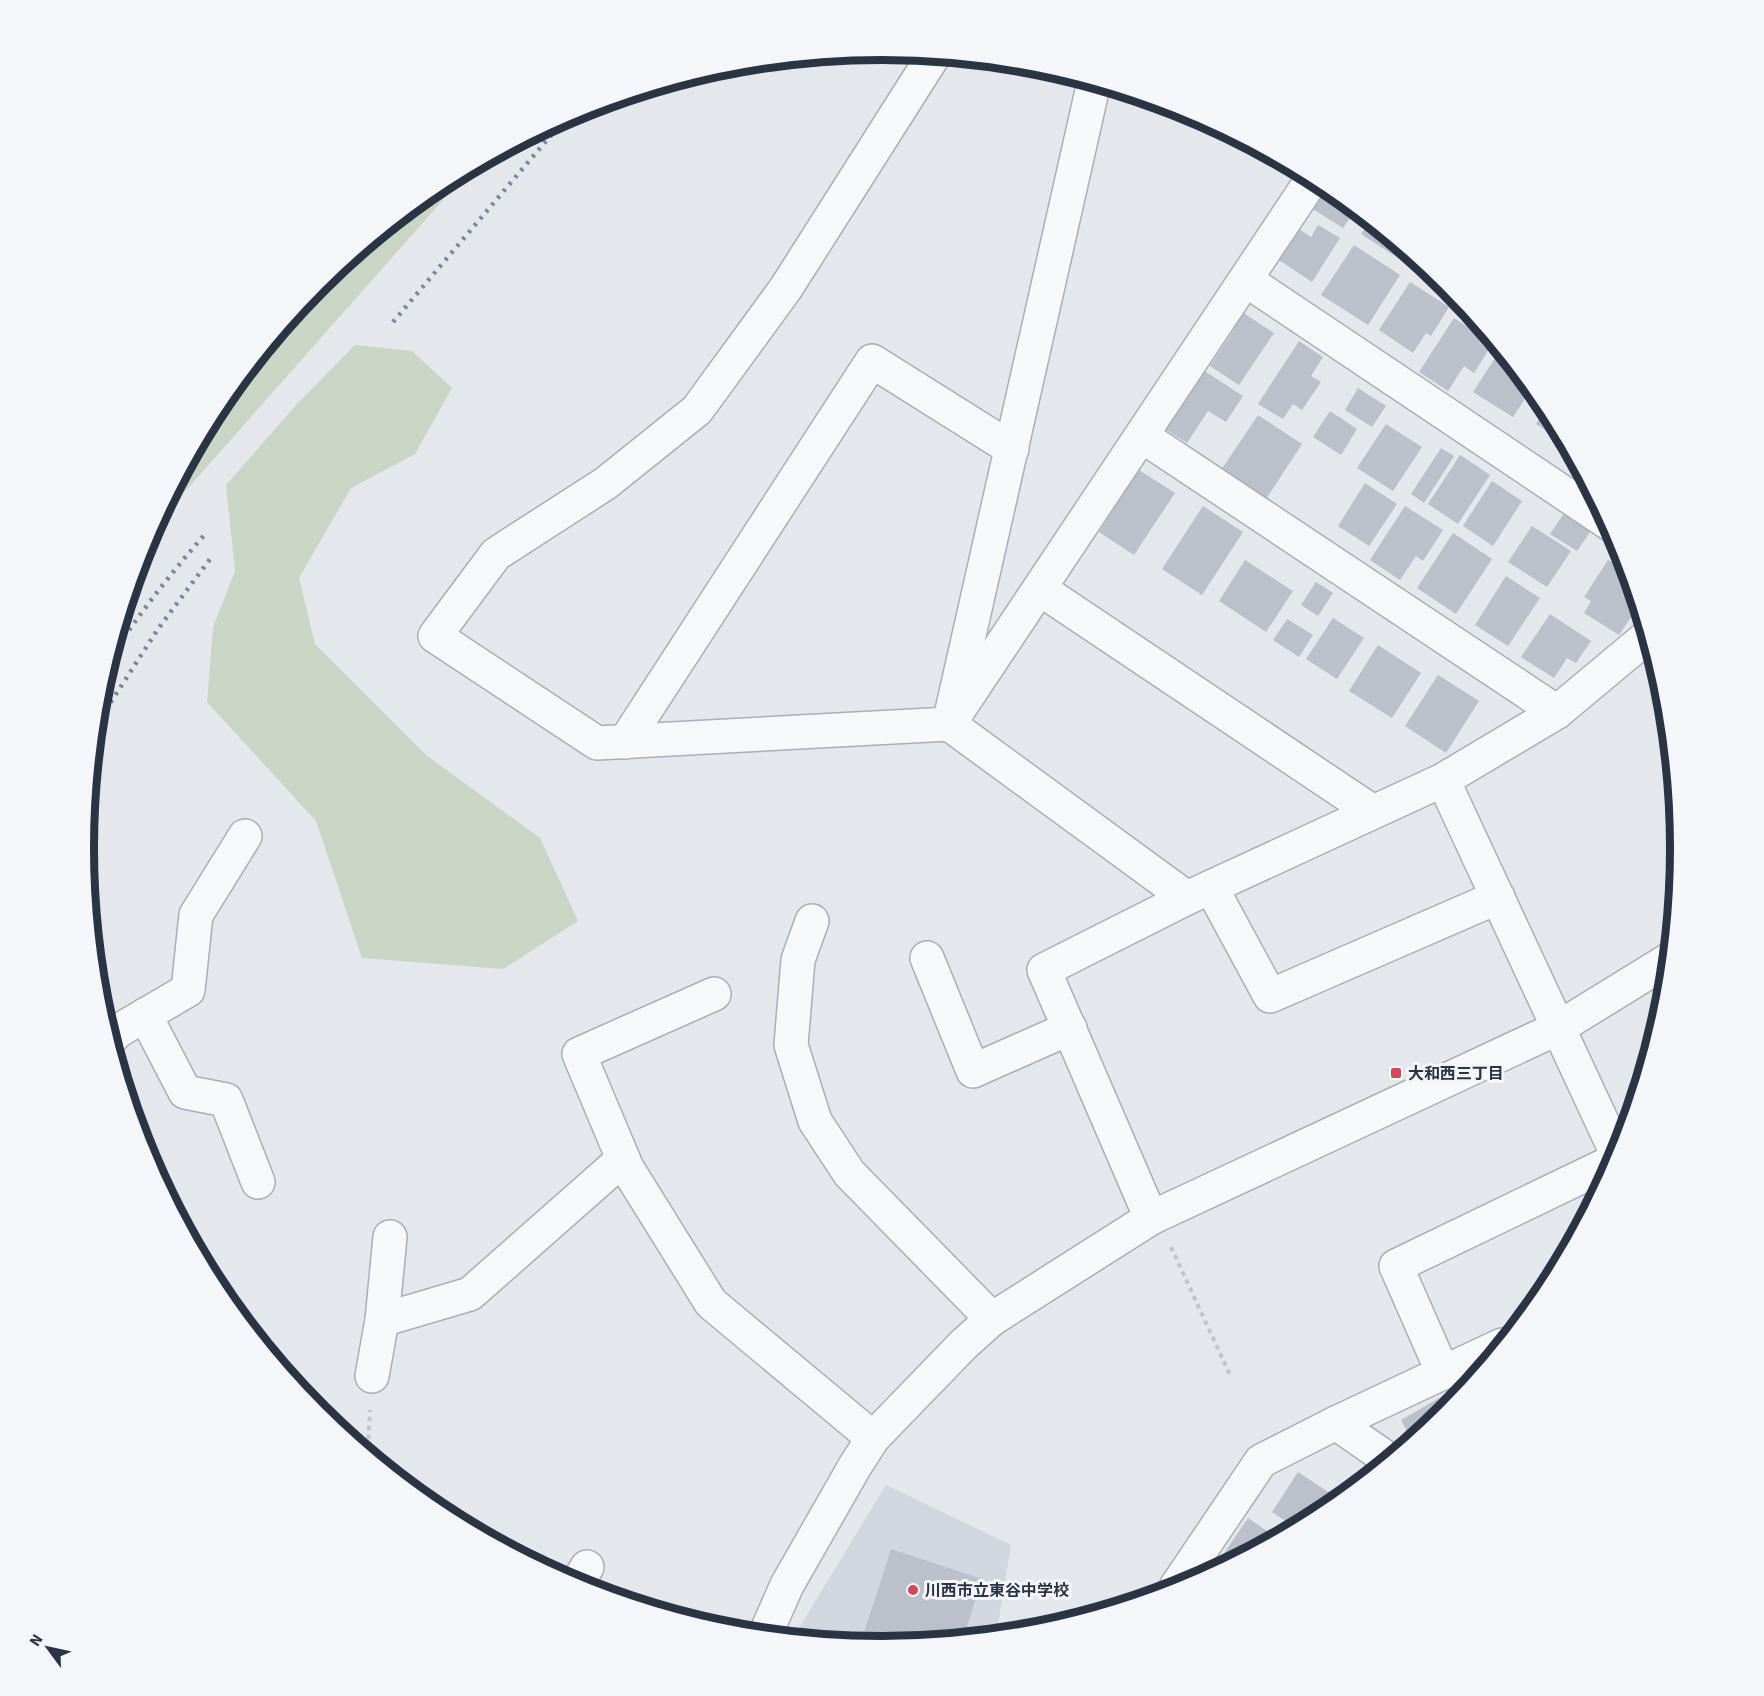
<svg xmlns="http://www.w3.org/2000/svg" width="1764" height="1696" viewBox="0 0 1764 1696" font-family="'Source Sans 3','Noto Sans JP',sans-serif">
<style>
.built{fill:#d2d6de}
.green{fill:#c9d6c5}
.building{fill:#bbc0ca}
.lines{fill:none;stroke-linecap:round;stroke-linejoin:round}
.minor-casing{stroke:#a9aeb7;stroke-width:36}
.path{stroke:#c2c5cb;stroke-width:4;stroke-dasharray:4.5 4.5;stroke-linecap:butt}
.minor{stroke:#f7f8fa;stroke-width:33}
.rail{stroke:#7d8696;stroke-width:4.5;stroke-dasharray:3 6;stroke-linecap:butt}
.poi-dot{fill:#d1495b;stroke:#f4f6f9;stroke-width:2}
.labels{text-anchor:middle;stroke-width:6;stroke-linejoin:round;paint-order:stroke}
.poi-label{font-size:16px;font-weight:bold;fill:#2b3445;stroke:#f4f6f9;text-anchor:start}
.rim{fill:none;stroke:#2b3445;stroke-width:8}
</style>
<rect width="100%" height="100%" fill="#e4e7ec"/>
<polygon class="built" points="886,1485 1011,1545 996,1635 882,1646 793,1638"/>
<g class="green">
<polygon points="473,166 174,504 138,562 144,542 218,404 318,283 439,184"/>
<polygon points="355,345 412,351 452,388 415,454 351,488 299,578 315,644 426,755 540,838 578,921 503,969 362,958 316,821 207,702 213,627 235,571 226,485 296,405"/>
</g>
<g class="building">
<polygon points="1326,184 1356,209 1343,228 1308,206"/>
<polygon points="1370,221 1413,256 1407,264 1361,234"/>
<polygon points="1318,225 1340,238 1312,282 1276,258 1296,227 1311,237"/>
<polygon points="1354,245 1400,275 1368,325 1321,295"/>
<polygon points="1425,266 1446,283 1442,288 1420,274"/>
<polygon points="1410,282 1449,307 1431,336 1426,333 1413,353 1379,330"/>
<polygon points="1239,310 1274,333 1239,385 1210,366 1234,330 1229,326"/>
<polygon points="1454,318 1493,343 1474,373 1464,366 1448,391 1419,372"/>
<polygon points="1299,341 1323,357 1311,376 1321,382 1302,410 1293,404 1283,419 1258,404"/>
<polygon points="1501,349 1532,388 1513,417 1473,392"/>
<polygon points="1200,368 1243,396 1226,422 1208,411 1187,443 1162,427"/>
<polygon points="1358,388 1386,406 1372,427 1345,410"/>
<polygon points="1547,407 1561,433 1567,444 1536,424"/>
<polygon points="1330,411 1357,429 1341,455 1313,437"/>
<polygon points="1258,415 1302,444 1266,499 1221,470"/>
<polygon points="1386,424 1422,447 1393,491 1357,468"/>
<polygon points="1441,448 1454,456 1424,503 1411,494"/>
<polygon points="1460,455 1490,475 1458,524 1428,504"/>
<polygon points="1577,462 1585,478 1572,469"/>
<polygon points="1139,470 1175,493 1134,555 1099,532"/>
<polygon points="1492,481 1522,501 1493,546 1463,526"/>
<polygon points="1365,483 1397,504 1369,546 1338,526"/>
<polygon points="1203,506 1243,532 1202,595 1162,569"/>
<polygon points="1405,506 1443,530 1423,561 1416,556 1400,580 1370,560"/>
<polygon points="1565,512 1592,529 1577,551 1550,534"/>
<polygon points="1532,526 1571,551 1547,587 1508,562"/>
<polygon points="1453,533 1492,559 1456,614 1417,588"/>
<polygon points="1245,560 1293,591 1266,632 1219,601"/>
<polygon points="1608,560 1629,573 1631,579 1625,589 1636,597 1639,605 1619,635 1584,613 1591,601 1584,597"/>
<polygon points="1506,576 1540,598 1508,646 1475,625"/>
<polygon points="1316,582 1333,593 1318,616 1301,605"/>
<polygon points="1550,614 1591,641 1576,663 1567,658 1554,678 1521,657"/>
<polygon points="1333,618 1364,638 1337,679 1306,659"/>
<polygon points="1287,619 1313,635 1299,657 1273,640"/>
<polygon points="1378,645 1421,673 1392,718 1349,691"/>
<polygon points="1438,675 1479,701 1446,753 1405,726"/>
<polygon points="1453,1390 1458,1399 1446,1413 1412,1441 1401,1420"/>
<polygon points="1298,1472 1336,1497 1325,1512 1296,1528 1272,1512"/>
<polygon points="1248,1518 1277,1538 1210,1574"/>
<polygon points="891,1549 982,1579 963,1639 900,1645 864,1633"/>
</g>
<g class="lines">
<g class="minor-casing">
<g id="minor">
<polyline points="934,55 786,288 697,410 606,483 496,554 435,636 597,743 949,724 1094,82"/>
<polyline points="1313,178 949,724 1187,898 1443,780 1557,712 1648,636"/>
<polyline points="1246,280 1610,524"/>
<polyline points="1142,436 1557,712"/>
<polyline points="1040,589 1373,812"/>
<polyline points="625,742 872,361 1012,449"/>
<polyline points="1443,780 1618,1156"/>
<polyline points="1211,887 1270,996 1498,897"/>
<polyline points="812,921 798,960 791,1045 815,1121 849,1173 992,1319"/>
<polyline points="927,958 973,1071 1070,1028"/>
<polyline points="714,994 579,1054 627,1168 711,1303 873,1438"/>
<polyline points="145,1015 185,1092 226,1100 258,1182"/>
<polyline points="110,1039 118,1031 188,990 196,915 245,836"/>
<polyline points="1151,1218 1044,970 1187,898"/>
<polyline points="382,1320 470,1294 623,1159"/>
<polyline points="1443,1373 1396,1266 1616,1160"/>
<polyline points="372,1376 382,1320 390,1237"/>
<polyline points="1336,1423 1389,1460"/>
<polyline points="576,1585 587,1567"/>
<polyline points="1178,1589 1176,1587 1261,1461 1336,1423 1502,1345"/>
<polyline points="765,1635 787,1585 855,1466 873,1438 964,1344 992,1319 1151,1218 1558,1028 1670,959"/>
</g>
</g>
<g class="path">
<polyline points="1171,1247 1231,1377"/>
<polyline points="360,1448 368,1449 370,1410"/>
</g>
<use href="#minor" class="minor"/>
<g class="rail">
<polyline points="393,322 568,115"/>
<path d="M109 660C138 615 171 573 207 532"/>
<polyline points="96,725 158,629 213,555"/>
</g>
</g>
<g class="poi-dot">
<rect x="1390" y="1067" width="12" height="12" rx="3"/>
<circle cx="913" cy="1590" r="6"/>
</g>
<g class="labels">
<g class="poi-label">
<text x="1408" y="1079">大和西三丁目</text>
<text x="925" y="1596">川西市立東谷中学校</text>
</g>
</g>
<path d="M0 0H1764V1696H0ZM94 848a788 788 0 1 1 1576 0a788 788 0 1 1-1576 0Z" fill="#f4f6f9" fill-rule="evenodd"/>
<path class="rim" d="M94 848a788 788 0 1 1 1576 0a788 788 0 1 1-1576 0Z"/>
<g transform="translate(48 1648) rotate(303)" stroke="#f4f6f9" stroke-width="4.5" paint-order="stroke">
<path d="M0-4.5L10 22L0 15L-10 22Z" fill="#2b3445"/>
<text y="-9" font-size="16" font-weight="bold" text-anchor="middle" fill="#2b3445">N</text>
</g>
</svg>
